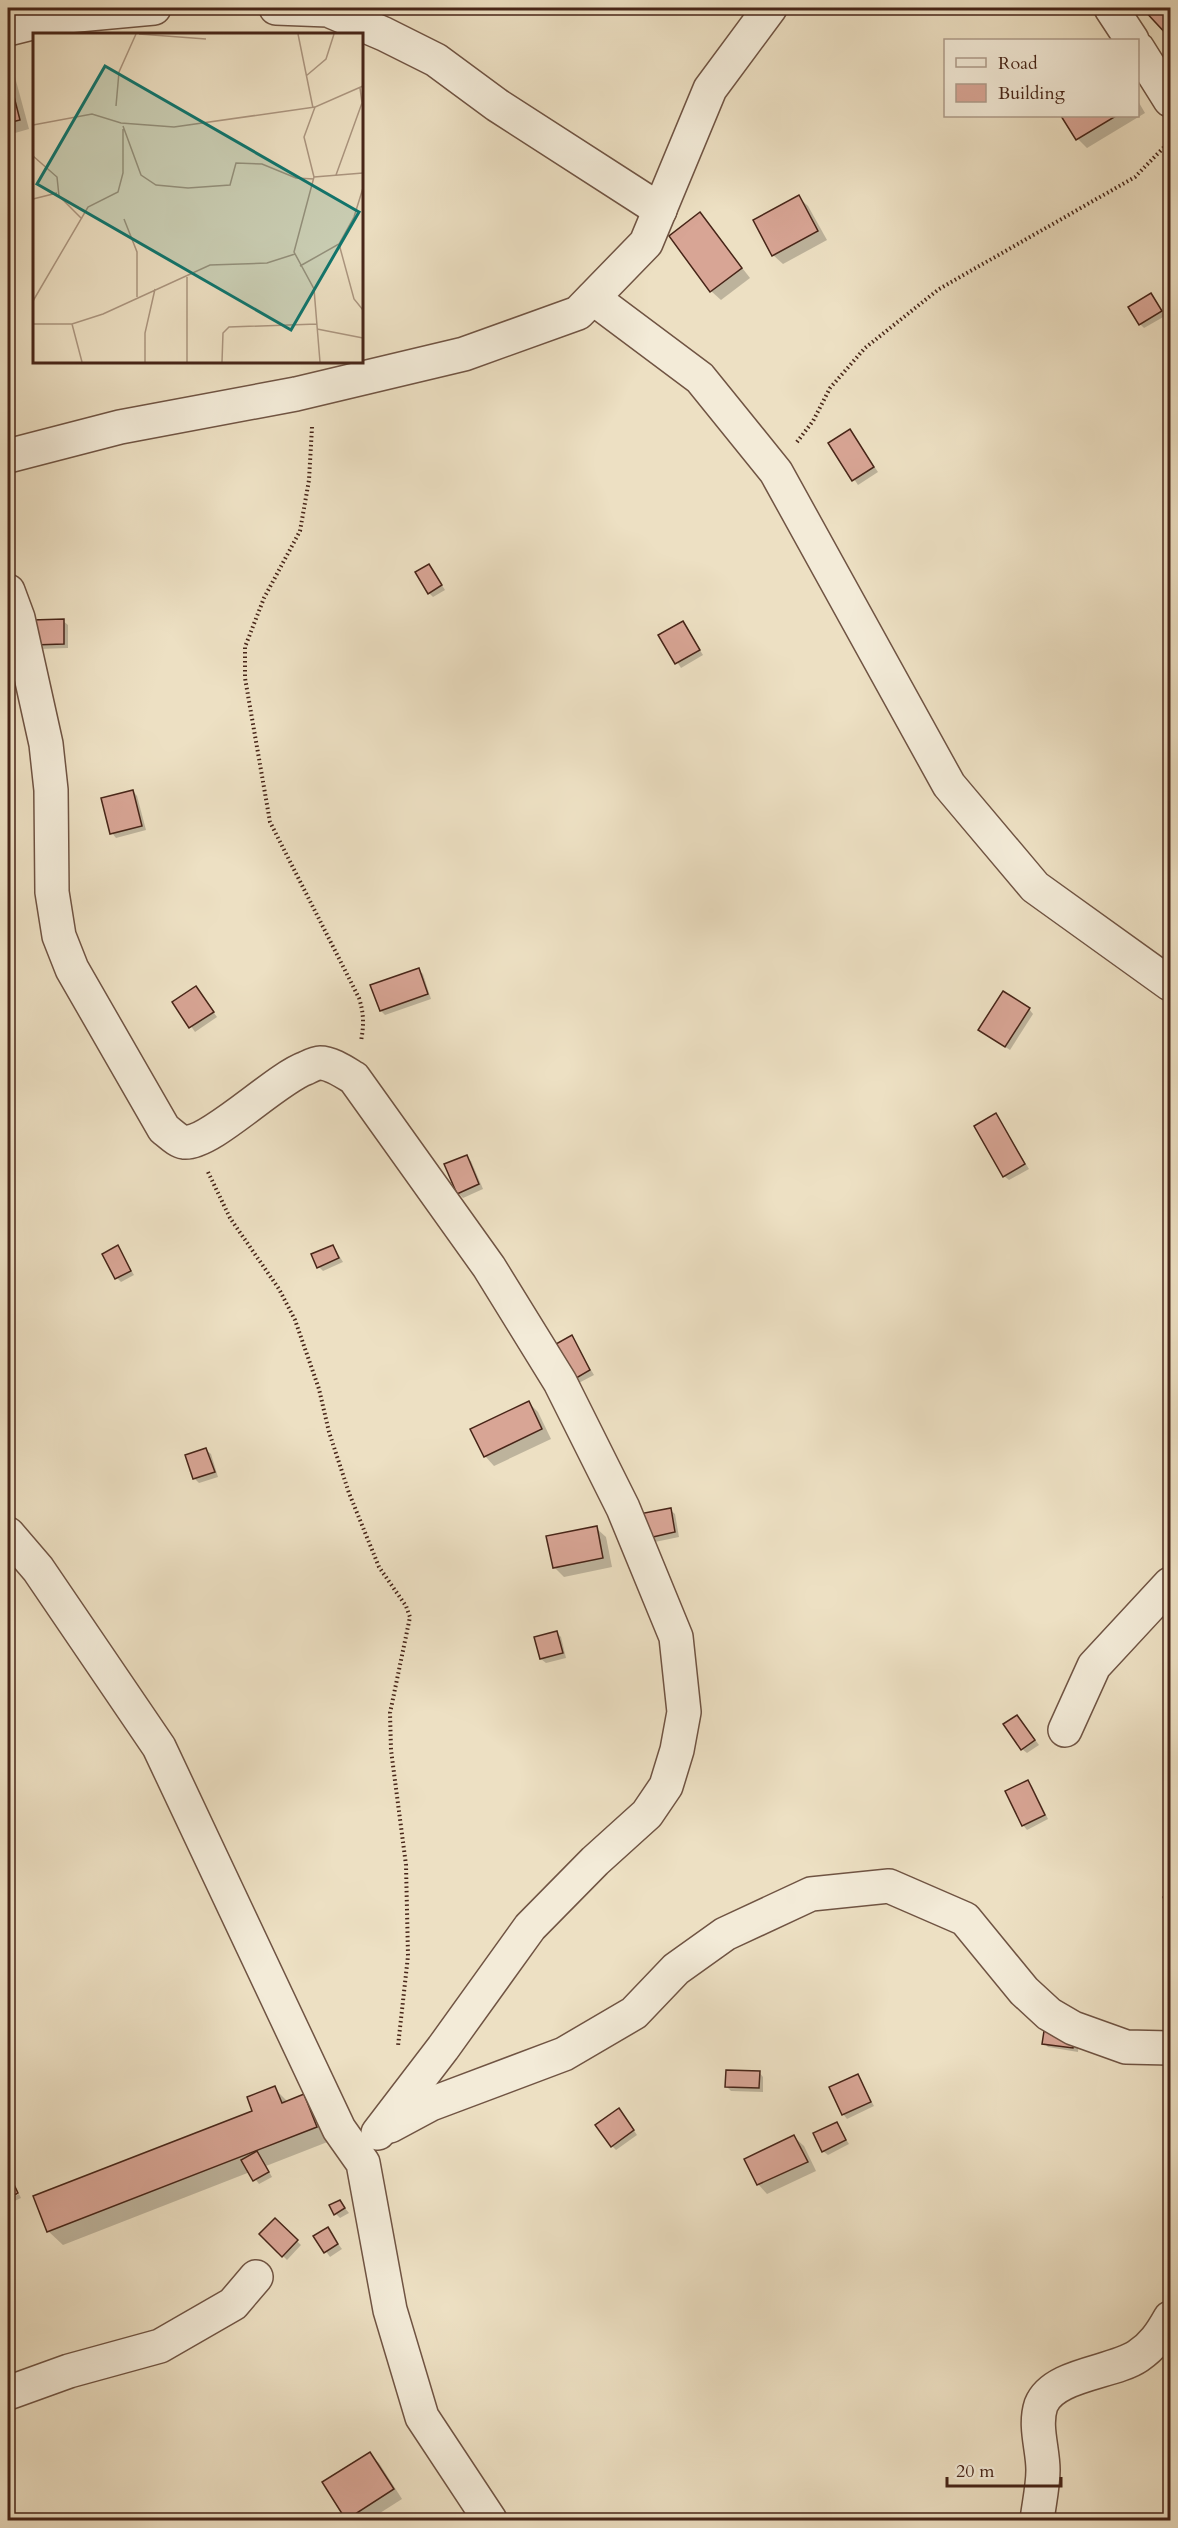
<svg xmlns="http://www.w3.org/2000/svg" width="1178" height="2528" viewBox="0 0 1178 2528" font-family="Cardo,serif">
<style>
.shadow{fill:#0003}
.building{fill:#d8a595;stroke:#472518;stroke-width:1.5}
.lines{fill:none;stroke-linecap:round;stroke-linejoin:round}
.minor-casing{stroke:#705443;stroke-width:36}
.path{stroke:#472518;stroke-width:4;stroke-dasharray:1.5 3;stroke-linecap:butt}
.minor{stroke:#f3ebd8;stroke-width:33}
.inset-road{fill:none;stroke:#ab957f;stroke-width:1.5}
.view{fill:#0f766e;fill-opacity:0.15;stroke:#0f766e;stroke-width:3}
.inset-edge{fill:none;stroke:#472518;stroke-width:3}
</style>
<rect width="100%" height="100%" fill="#ede0c3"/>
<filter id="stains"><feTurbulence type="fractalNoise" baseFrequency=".00333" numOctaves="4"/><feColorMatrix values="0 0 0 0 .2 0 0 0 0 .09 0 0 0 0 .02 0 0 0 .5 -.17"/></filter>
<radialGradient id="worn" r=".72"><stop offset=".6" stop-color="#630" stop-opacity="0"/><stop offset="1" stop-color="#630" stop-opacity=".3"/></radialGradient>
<g class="shadow">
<polygon points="1144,8 1170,8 1170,36"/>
<polygon points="8,62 12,66 29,129 8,135"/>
<polygon points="1138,101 1145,113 1087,148 1078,139 1063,116 1138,116"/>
<polygon points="798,197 808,206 827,240 783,264 773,255"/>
<polygon points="700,214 750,278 721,300 711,291"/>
<polygon points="1151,295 1165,316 1144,328 1140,324"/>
<polygon points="850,431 878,472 858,485 830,443"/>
<polygon points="429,565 445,590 433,597 429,593"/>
<polygon points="63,621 68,625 68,648 39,649 34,644"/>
<polygon points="683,623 703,655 681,668 660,636"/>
<polygon points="133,791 137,796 146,830 116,838 112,833"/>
<polygon points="418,970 423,974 431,999 385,1015 381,1011"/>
<polygon points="196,988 217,1017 195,1032 174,1002"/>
<polygon points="1029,1009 1033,1014 1010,1050 980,1030"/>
<polygon points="996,1115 1029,1169 1009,1180 1004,1176"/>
<polygon points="466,1156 471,1161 483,1189 463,1198 458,1193"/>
<polygon points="333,1246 343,1262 323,1271 319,1267"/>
<polygon points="118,1247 134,1275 121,1282 117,1278"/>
<polygon points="571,1337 594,1375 571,1387"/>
<polygon points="529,1403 538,1412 551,1439 494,1466 485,1456"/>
<polygon points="206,1450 211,1454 218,1477 199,1483 195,1479 187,1456"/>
<polygon points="670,1510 675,1514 679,1537 650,1543 646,1538"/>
<polygon points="596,1528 606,1537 612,1567 564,1577 554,1567"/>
<polygon points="557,1633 561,1637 566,1658 546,1663 541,1659"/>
<polygon points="1021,1721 1039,1745 1027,1753 1022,1749"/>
<polygon points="1028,1782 1032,1786 1048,1819 1027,1830 1023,1825"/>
<polygon points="1079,2041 1078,2052 1048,2047 1044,2043"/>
<polygon points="759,2072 763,2077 763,2092 731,2091 727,2087"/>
<polygon points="858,2076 874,2106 847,2119 843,2114"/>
<polygon points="274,2088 288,2102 304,2096 318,2110 330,2141 266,2166 272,2177 259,2184 250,2172 63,2245 48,2231 254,2112"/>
<polygon points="623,2114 637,2135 616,2150 612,2146"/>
<polygon points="836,2123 849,2144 828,2155 823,2151"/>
<polygon points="794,2137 804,2146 816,2171 767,2194 758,2184"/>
<polygon points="8,2174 18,2192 8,2197"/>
<polygon points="19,2194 21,2198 8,2204 8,2200"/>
<polygon points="340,2202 349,2213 340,2218 336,2214"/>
<polygon points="275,2220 301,2245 287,2260 261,2234"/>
<polygon points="327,2229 342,2249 330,2257 315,2236"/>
<polygon points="369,2454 379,2463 402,2499 369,2520 349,2520 347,2519"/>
</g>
<g class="building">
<polygon points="1142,8 1170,8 1170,38"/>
<polygon points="8,73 20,120 8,123"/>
<polygon points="1061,116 1116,116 1076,140"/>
<polygon points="799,195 818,231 772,256 753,220"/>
<polygon points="700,212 742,268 710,292 669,236"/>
<polygon points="1151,293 1162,311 1139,325 1128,307"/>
<polygon points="850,429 874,467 852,481 828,443"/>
<polygon points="429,564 442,585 428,594 415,572"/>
<polygon points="64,619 64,644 33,645 32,620"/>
<polygon points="683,621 700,650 675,664 658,635"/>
<polygon points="133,790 142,826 110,834 101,798"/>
<polygon points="419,968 428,994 380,1011 370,985"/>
<polygon points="196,986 214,1012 189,1028 172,1002"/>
<polygon points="1003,991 1030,1008 1005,1047 978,1030"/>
<polygon points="996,1113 1025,1164 1003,1177 974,1126"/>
<polygon points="467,1155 479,1184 457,1194 444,1164"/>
<polygon points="118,1245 131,1271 115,1279 102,1254"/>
<polygon points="333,1245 339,1258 317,1268 311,1254"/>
<polygon points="572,1335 590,1370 566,1384 547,1349"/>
<polygon points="529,1401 542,1429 484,1457 470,1429"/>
<polygon points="206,1448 215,1472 193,1479 185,1455"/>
<polygon points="671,1508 675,1532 644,1539 639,1514"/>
<polygon points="597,1526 603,1558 553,1568 546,1536"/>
<polygon points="557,1631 563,1653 540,1659 534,1637"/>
<polygon points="1017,1715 1035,1740 1021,1750 1003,1724"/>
<polygon points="1028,1780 1045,1815 1022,1826 1005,1791"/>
<polygon points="1170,1893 1170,1913 1163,1897"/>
<polygon points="1044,2031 1075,2035 1073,2048 1042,2044"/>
<polygon points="726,2070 760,2071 759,2088 725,2087"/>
<polygon points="858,2074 871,2102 842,2115 829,2087"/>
<polygon points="275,2086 282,2103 304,2094 317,2127 47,2232 33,2196 252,2111 247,2097"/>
<polygon points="619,2108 634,2130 611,2147 595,2125"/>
<polygon points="837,2122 846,2140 822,2152 813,2133"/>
<polygon points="794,2135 808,2162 757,2185 744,2159"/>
<polygon points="257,2151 269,2172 253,2181 241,2160"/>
<polygon points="8,2172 18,2193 8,2199"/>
<polygon points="340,2200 345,2208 334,2215 329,2205"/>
<polygon points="275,2218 298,2240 282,2257 259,2234"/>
<polygon points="328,2227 338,2244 324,2253 313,2236"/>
<polygon points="370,2452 394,2489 346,2520 322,2482"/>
</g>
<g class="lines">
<g class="minor-casing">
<g id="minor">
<polyline points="276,8 328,10 384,34 436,60 497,105 660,210"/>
<polyline points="1111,8 1132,40"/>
<polyline points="8,29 56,17 154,8"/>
<polyline points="1138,49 1170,100"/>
<polyline points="593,298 700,378 776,472 949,785 1035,887 1170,984"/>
<polyline points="8,456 120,427 296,394 464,354 578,313 646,243 710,89 770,8"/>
<path d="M8 591 18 618 46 744 51 790 52 892 59 936 72 969 164 1129C170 1133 177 1141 184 1142 210 1145 275 1079 306 1068 310 1066 316 1063 320 1063 331 1063 344 1072 354 1078L489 1267 560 1382 623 1508 676 1637 684 1712 677 1750 666 1786 647 1814 595 1861 530 1927 443 2048 378 2133"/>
<polyline points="8,1534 38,1569 159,1747 339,2129 363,2163 390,2310 422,2417 490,2520"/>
<polyline points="1065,1730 1094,1666 1170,1584"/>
<polyline points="390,2126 431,2104 564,2054 634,2013 676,1969 725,1934 811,1894 889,1886 965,1919 1024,1991 1049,2014 1073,2028 1126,2047 1170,2048"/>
<polyline points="8,2393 69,2371 160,2346 233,2304 256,2277"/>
<path d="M1037 2520C1039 2504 1043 2486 1043 2470 1043 2449 1034 2426 1041 2405 1053 2374 1113 2373 1138 2356 1153 2346 1161 2334 1170 2318"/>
</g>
</g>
<g class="path">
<path d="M312 427 309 480 300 531 264 598 245 647V678L270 822 359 998C364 1014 364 1025 361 1041"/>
<polyline points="797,442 813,421 830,388 865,348 939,289 1135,177 1170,141"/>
<polyline points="208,1172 230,1218 279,1289 295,1320 319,1389 329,1432 349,1493 379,1567 406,1606 410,1617 390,1713 391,1750 406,1865 408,1956 398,2046"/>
</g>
<use href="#minor" class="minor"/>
</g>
<g transform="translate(33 33)">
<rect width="330" height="330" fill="#ede0c3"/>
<path class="inset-road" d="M106 1 173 6M265 1 280 75M273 43 293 26 301 1M83 73 86 39 103 1M0 92 59 81 88 90 141 94 282 74M90 93 108 142 123 152 155 155 197 152 203 130 229 131 263 145 281 146M0 123 24 144 26 163 49 186M303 142 329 70 327 55M281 144 330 140M0 166 24 160M91 186 104 219V264M306 211 321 266 330 277M267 233 306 211 321 184 330 155M0 268 55 174 85 159 90 140V96M0 291H39L70 281 177 232 234 230 262 221M39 291 49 329M284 296 330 305M112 329V300L122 256M154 329V242M189 329 190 300 196 294 284 291M287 329 281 256 261 219 281 144 271 104 282 74 330 53"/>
<path class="view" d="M72 33 326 179 258 297 4 151Z"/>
<rect width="330" height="330" class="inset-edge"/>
</g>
<rect width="1178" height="2528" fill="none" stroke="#ede0c3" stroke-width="30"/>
<rect x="9" y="9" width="1160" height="2510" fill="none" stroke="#472518" stroke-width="3"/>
<rect x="15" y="15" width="1148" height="2498" fill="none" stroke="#472518" stroke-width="1.5"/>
<rect x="944" y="39" width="195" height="78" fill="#f3ebd8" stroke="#ae9c8b" stroke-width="1.5"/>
<rect x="956" y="58" width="30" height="9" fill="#f3ebd8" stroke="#ae9c8b" stroke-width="1.5"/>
<text x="998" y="69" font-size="18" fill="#472518">Road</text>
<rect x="956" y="84" width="30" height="18" fill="#d8a595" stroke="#ae9c8b" stroke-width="1.5"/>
<text x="998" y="99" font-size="18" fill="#472518">Building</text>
<path d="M947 2477v9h114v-9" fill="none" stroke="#472518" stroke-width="3"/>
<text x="956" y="2477" font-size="18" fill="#472518" stroke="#f3ebd8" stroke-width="4.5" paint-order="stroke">20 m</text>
<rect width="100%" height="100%" filter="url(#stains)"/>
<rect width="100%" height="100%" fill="url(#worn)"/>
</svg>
